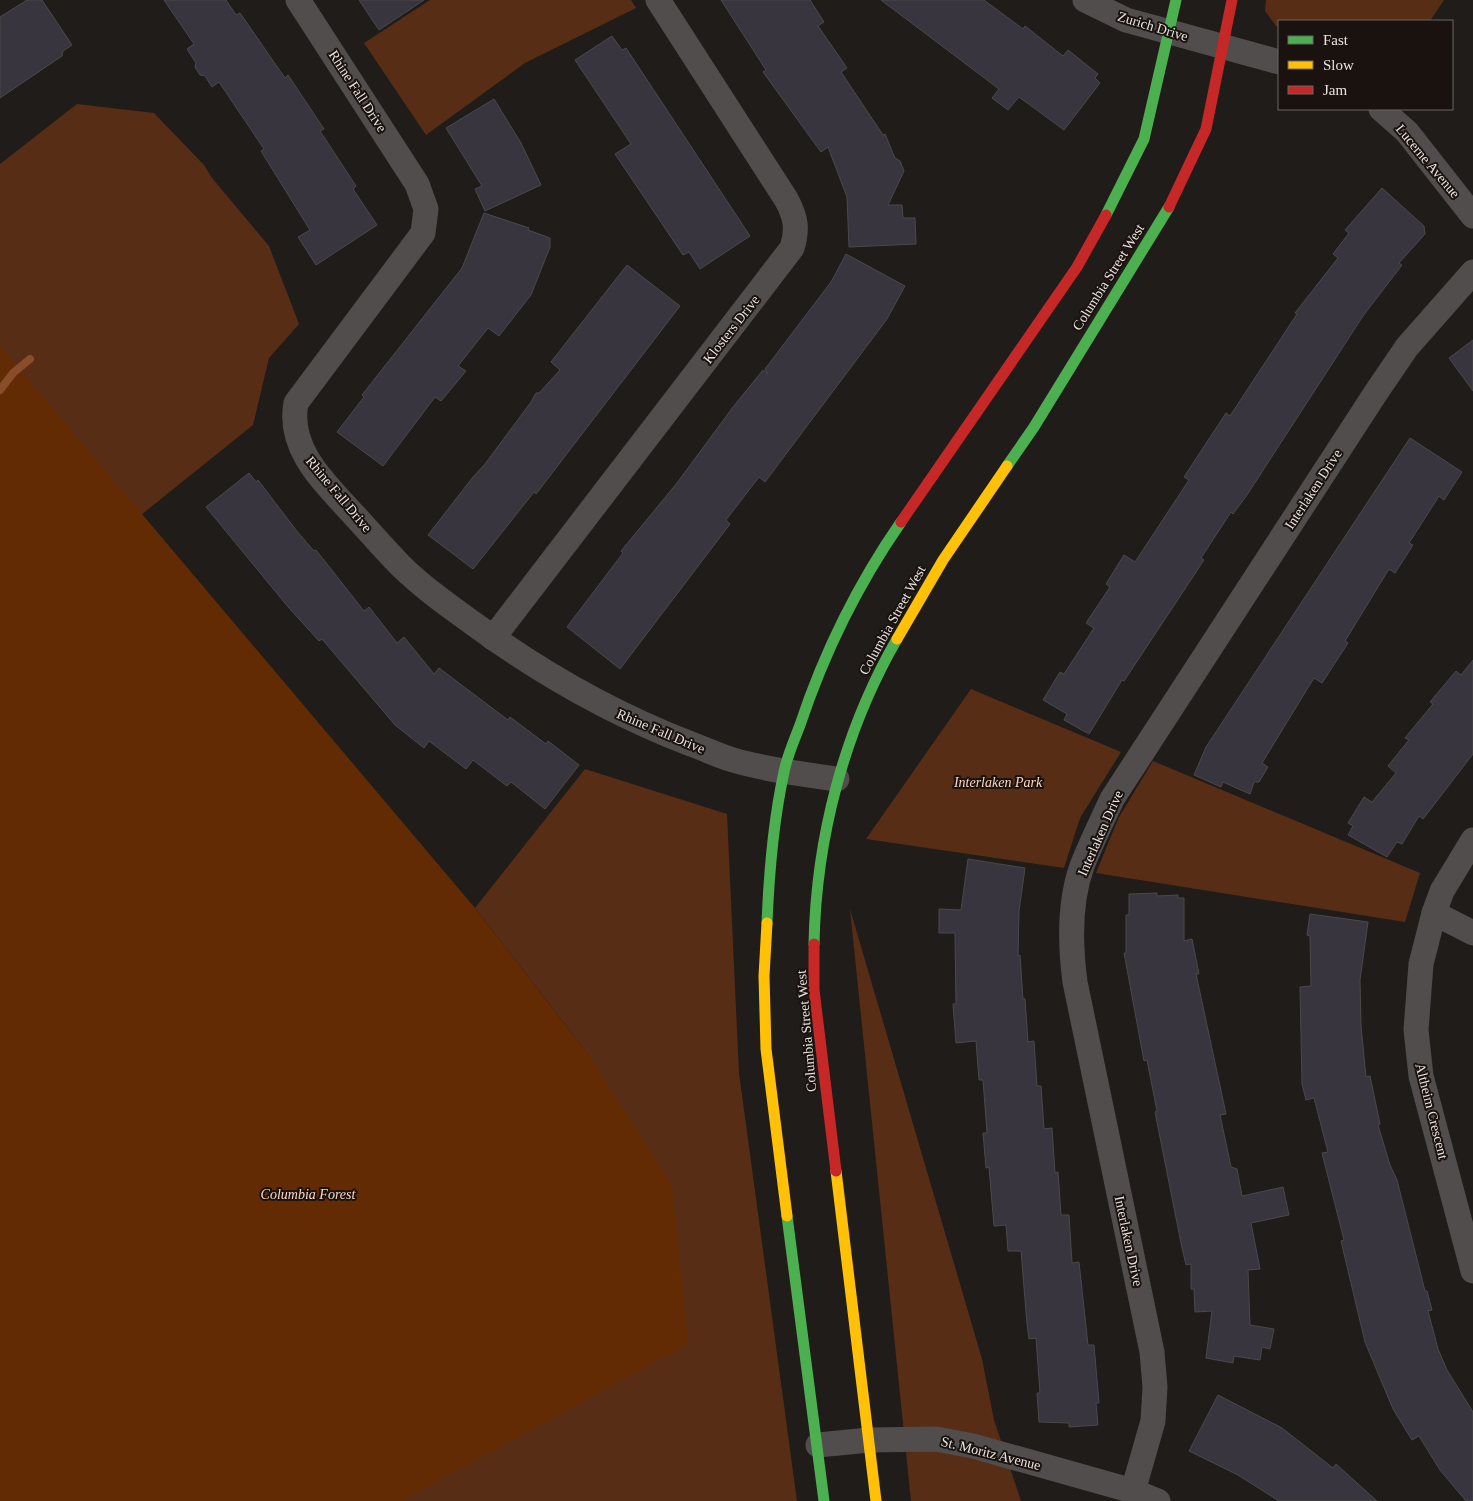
<svg xmlns="http://www.w3.org/2000/svg" width="1473" height="1501" viewBox="0 0 1473 1501" font-family="'Times New Roman',serif">
<style>
.green{fill:#572d16}
.forest{fill:#622b04}
.lines{fill:none;stroke-linecap:round;stroke-linejoin:round}
.stream{stroke:#8a4d2b;stroke-width:8}
.building{fill:#38353f;stroke:#4a4949}
.street{stroke:#504d4c;stroke-width:25}
.fast{stroke:#4caf50;stroke-width:11}
.slow{stroke:#ffc107;stroke-width:11}
.jam{stroke:#c62828;stroke-width:11}
.labels{text-anchor:middle;stroke-width:4;stroke-linejoin:round;paint-order:stroke}
.street-label{font-size:14px;fill:#e9e3e0;stroke:#19120e}
.park-label{font-size:14px;font-style:italic;fill:#fdd5c1;stroke:#19120e}
</style>
<rect width="100%" height="100%" fill="#201c1a"/>
<g class="green">
<polygon points="430,0 631,0 636,8 525,63 426,135 364,43"/>
<polygon points="1266,0 1444,0 1430,21 1279,21 1279,27 1276,26 1265,11"/>
<polygon points="77,104 154,113 204,165 212,178 269,246 299,324 269,358 253,425 141,515 83,445 588,1054 475,908 585,769 727,814 739,1073 797,1501 0,1501 0,164"/>
<polygon points="971,689 1121,752 1080,818 1064,868 866,839"/>
<polygon points="1153,761 1420,873 1405,922 1096,873 1119,817"/>
<polygon points="850,909 982,1359 994,1420 1021,1501 911,1501"/>
</g>
<polygon class="forest" points="0,346 475,908 588,1054 672,1185 688,1344 402,1501 0,1501"/>
<g class="lines">
<polyline class="stream" points="0,390 13,373 30,359"/>
</g>
<g class="building">
<polygon points="27,0 42,0 72,45 63,51 62,56 0,98 0,17"/>
<polygon points="164,0 226,0 236,15 240,13 285,78 288,75 324,129 320,131 356,186 353,189 377,225 316,265 298,237 310,230 261,151 264,149 219,82 212,87 205,76 200,75 195,67 196,63 187,49 194,44"/>
<polygon points="359,0 424,0 379,30"/>
<polygon points="721,0 810,0 824,22 818,26 847,68 841,72 883,135 885,134 895,158 900,161 904,171 888,205 902,205 903,218 915,218 916,244 849,247 847,197 828,147 821,152 763,72 766,70"/>
<polygon points="881,0 984,0 1023,29 1025,26 1063,56 1068,50 1098,74 1095,78 1100,83 1064,130 1019,97 1008,110 992,98 999,89"/>
<polygon points="612,36 622,50 626,48 750,236 700,269 689,252 683,255 615,154 631,144 575,60"/>
<polygon points="494,99 521,143 541,185 485,211 475,189 482,186 446,128"/>
<polygon points="1382,188 1424,226 1425,234 1399,263 1402,265 1363,316 1247,495 1233,514 1231,512 1201,558 1204,560 1124,681 1122,680 1089,734 1064,720 1067,714 1043,700 1060,672 1064,674 1094,628 1086,623 1110,587 1106,584 1124,555 1135,562 1189,480 1184,477 1226,413 1230,416 1297,314 1295,313 1338,258 1333,254 1349,233 1345,230"/>
<polygon points="484,213 529,228 528,230 550,238 550,247 531,295 499,336 488,328 458,366 466,371 441,401 435,397 383,466 337,432 364,397 362,395 462,268"/>
<polygon points="846,254 905,286 887,319 765,482 759,477 726,520 730,524 620,669 567,627 623,553 621,551 677,483 733,407 763,370 768,374 765,369 831,282"/>
<polygon points="627,265 680,306 536,494 534,492 473,569 428,535 473,477 485,464 531,402 536,393 539,393 560,370 551,362"/>
<polygon points="1473,340 1473,391 1449,358"/>
<polygon points="1410,438 1462,472 1444,500 1439,496 1409,543 1413,545 1395,573 1389,569 1345,641 1348,643 1322,683 1314,678 1262,763 1268,767 1259,782 1254,782 1250,794 1223,782 1221,787 1194,775 1206,747"/>
<polygon points="249,473 256,482 258,480 296,530 314,551 316,550 364,611 369,607 397,643 404,637 434,674 439,668 508,720 510,717 546,744 548,741 579,765 545,809 511,782 507,786 473,760 466,769 429,741 424,748 395,725 322,639 319,641 289,608 206,507"/>
<polygon points="1473,660 1473,754 1423,819 1419,816 1402,844 1397,842 1387,857 1348,835 1353,826 1348,823 1364,797 1372,802 1396,773 1388,766 1409,740 1405,738 1433,704 1430,702 1456,671 1461,675"/>
<polygon points="968,859 1025,868 1019,911 1018,956 1020,955 1023,999 1025,999 1028,1042 1034,1041 1037,1086 1041,1086 1044,1129 1052,1128 1055,1173 1058,1172 1061,1215 1069,1215 1072,1263 1079,1262 1088,1345 1094,1345 1099,1403 1096,1403 1098,1425 1069,1427 1069,1423 1039,1422 1037,1393 1040,1393 1036,1338 1029,1339 1027,1324 1021,1251 1008,1251 1006,1225 994,1226 989,1167 986,1168 983,1133 987,1133 983,1080 979,1080 976,1041 956,1043 953,1004 956,1004 955,933 939,933 939,909 961,910"/>
<polygon points="1157,893 1157,896 1178,895 1178,898 1184,898 1184,941 1192,939 1199,974 1196,974 1226,1114 1220,1115 1231,1167 1237,1169 1242,1196 1283,1187 1289,1215 1251,1223 1260,1269 1248,1270 1250,1325 1274,1329 1270,1349 1262,1347 1260,1360 1234,1356 1233,1363 1206,1358 1212,1311 1195,1312 1194,1289 1191,1289 1191,1264 1186,1265 1181,1243 1155,1112 1157,1111 1147,1060 1144,1061 1124,953 1126,953 1126,915 1129,915 1129,894"/>
<polygon points="1310,914 1368,922 1360,980 1361,1026 1366,1077 1370,1076 1380,1124 1378,1125 1390,1165 1397,1180 1425,1291 1427,1291 1432,1310 1428,1311 1438,1349 1447,1370 1473,1412 1473,1501 1466,1501 1440,1470 1419,1436 1412,1440 1393,1409 1365,1342 1341,1241 1344,1240 1322,1153 1328,1152 1314,1098 1306,1100 1302,1084 1300,987 1311,986 1310,936 1307,935"/>
<polygon points="1218,1395 1282,1428 1333,1468 1336,1464 1377,1501 1279,1501 1238,1475 1189,1451"/>
</g>
<g class="lines">
<g class="street">
<path d="M298 0 417 184 426 209 423 233 296 403C287 449 325 483 354 515 369 531 384 549 400 565 422 587 449 606 474 624 541 673 613 714 691 744 705 749 719 756 733 760 767 770 803 774 837 779"/>
<polyline points="1085,0 1126,20 1279,62"/>
<polyline points="1381,109 1407,132 1473,216"/>
<path d="M493 638 792 248C798 229 796 217 786 199L658 0"/>
<polyline points="1473,840 1442,891 1434,913 1421,964 1416,1030 1421,1076 1473,1271"/>
<polyline points="1434,913 1473,933"/>
<polyline points="818,1445 869,1440 936,1439 973,1446 1133,1491 1158,1501"/>
<path d="M1133 1491 1153 1421 1155 1387 1152 1352 1075 982C1070 944 1069 902 1082 866 1091 843 1102 821 1112 799L1377 391 1407 347 1473 272"/>
</g>
<g class="fast">
<polyline points="1106,215 1144,139 1176,0"/>
<polyline points="1007,466 1034,427 1169,207"/>
<path d="M767 923C769 873 773 822 784 772 787 756 794 741 800 725 824 653 858 584 901 522"/>
<path d="M814 944C816 838 844 731 897 639"/>
<polyline points="787,1216 824,1501"/>
</g>
<g class="slow">
<polyline points="897,639 943,560 1007,466"/>
<polyline points="767,923 764,976 766,1049 787,1216"/>
<polyline points="836,1171 876,1501"/>
</g>
<g class="jam">
<polyline points="1169,207 1206,129 1232,0"/>
<polyline points="901,522 1077,267 1106,215"/>
<polyline points="814,944 814,990 836,1171"/>
</g>
</g>
<g class="labels">
<g class="street-label">
<text transform="translate(1153 26) rotate(17)" y="5">Zurich Drive</text>
<text transform="translate(358 91) rotate(57)" y="5">Rhine Fall Drive</text>
<text transform="translate(1428 161) rotate(50)" y="5">Lucerne Avenue</text>
<text transform="translate(1108 277) rotate(-58)" y="5">Columbia Street West</text>
<text transform="translate(731 329) rotate(-52)" y="5">Klosters Drive</text>
<text transform="translate(1313 489) rotate(-57)" y="5">Interlaken Drive</text>
<text transform="translate(339 494) rotate(50)" y="5">Rhine Fall Drive</text>
<text transform="translate(892 620) rotate(-61)" y="5">Columbia Street West</text>
<text transform="translate(661 731) rotate(23)" y="5">Rhine Fall Drive</text>
<text transform="translate(1100 833) rotate(-66)" y="5">Interlaken Drive</text>
<text transform="translate(806 1031) rotate(-95)" y="5">Columbia Street West</text>
<text transform="translate(1432 1111) rotate(76)" y="5">Altheim Crescent</text>
<text transform="translate(1129 1241) rotate(78)" y="5">Interlaken Drive</text>
<text transform="translate(991 1453) rotate(14)" y="5">St. Moritz Avenue</text>
</g>
<g class="park-label">
<text x="998" y="787">Interlaken Park</text>
<text x="308" y="1199">Columbia Forest</text>
</g>
</g>
<rect x="1278" y="20" width="175" height="90" fill="#19120e" stroke="#6c6662"/>
<rect x="1288" y="36" width="25" height="8" fill="#4caf50" stroke="#6c6662"/>
<text x="1323" y="45" font-size="15" fill="#e9e3e0">Fast</text>
<rect x="1288" y="61" width="25" height="8" fill="#ffc107" stroke="#6c6662"/>
<text x="1323" y="70" font-size="15" fill="#e9e3e0">Slow</text>
<rect x="1288" y="86" width="25" height="8" fill="#c62828" stroke="#6c6662"/>
<text x="1323" y="95" font-size="15" fill="#e9e3e0">Jam</text>
</svg>
